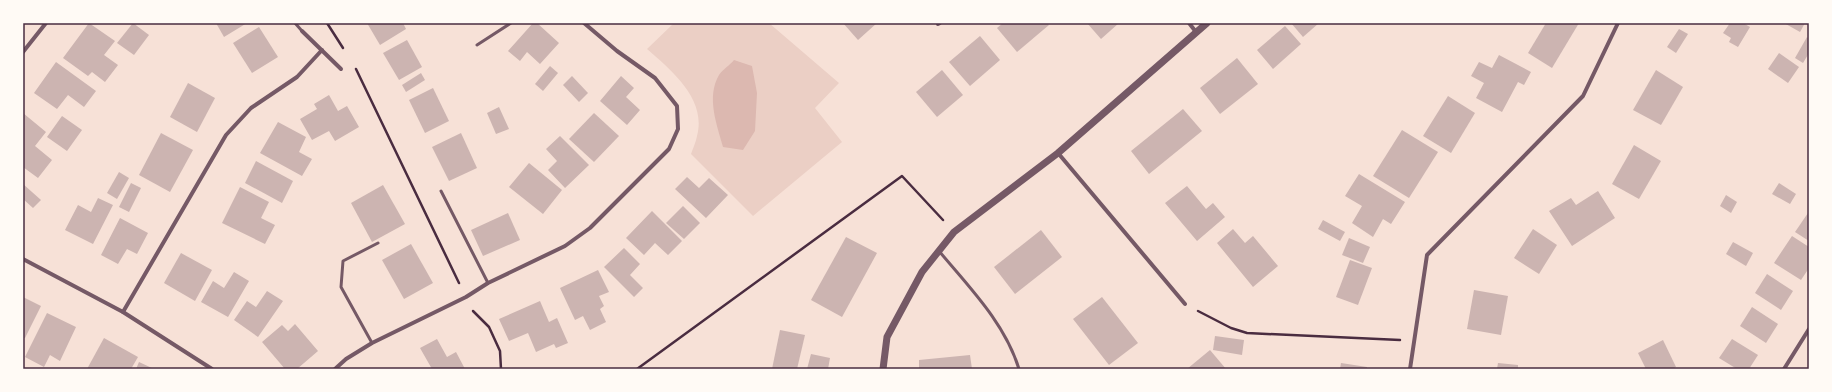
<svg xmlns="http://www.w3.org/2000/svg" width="1832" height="392" viewBox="0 0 1832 392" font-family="'DM Sans',sans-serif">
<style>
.green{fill:#ebcfc5}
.water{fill:#dcb8b0}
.building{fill:#ccb4b1}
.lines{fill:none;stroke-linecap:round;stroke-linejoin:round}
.path{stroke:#4a2c40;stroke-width:2.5}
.service{stroke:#755966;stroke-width:3}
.minor{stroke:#755966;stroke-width:4}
.tertiary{stroke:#755966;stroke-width:7}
.neatline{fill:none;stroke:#4a2c40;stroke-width:1.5}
</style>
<rect width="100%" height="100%" fill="#f7e1d7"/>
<path class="green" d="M674 23H769L839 83 815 108 842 142 753 216 691 154C693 148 696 142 697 136 707 99 671 70 647 49Z"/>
<path class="water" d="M734 60 752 66 757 93 755 131 743 150 723 147C717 125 706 97 719 75 722 70 730 65 734 60Z"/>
<g class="building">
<polygon points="89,23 115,41 104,55 118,65 105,82 92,72 88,76 63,58"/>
<polygon points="133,23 149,35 134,55 117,43"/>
<polygon points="216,23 247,23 224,37"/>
<polygon points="367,23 403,23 406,29 380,45"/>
<polygon points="533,23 537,23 559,43 540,64 527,52 520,61 508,51"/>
<polygon points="843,23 877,23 858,40"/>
<polygon points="1003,23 1047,23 1049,25 1017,52 997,28"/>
<polygon points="1087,23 1119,23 1101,39"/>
<polygon points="1291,23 1319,23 1303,37"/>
<polygon points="1546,23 1579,23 1552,68 1528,53"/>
<polygon points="1730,23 1743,23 1750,27 1738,47 1729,42 1731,38 1723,33"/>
<polygon points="1784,23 1805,23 1800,32"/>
<polygon points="1285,26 1301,44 1273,69 1257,50"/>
<polygon points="259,27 278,57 252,73 233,43"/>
<polygon points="1679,29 1688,34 1676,53 1667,47"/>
<polygon points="980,36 1000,60 970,86 949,62"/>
<polygon points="1807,37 1809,39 1809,53 1803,63 1795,58"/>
<polygon points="407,40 422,67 399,80 383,53"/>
<polygon points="1779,53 1799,67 1788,83 1768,69"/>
<polygon points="1499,55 1531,72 1524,85 1518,82 1502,112 1476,98 1484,83 1471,76 1479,62 1492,68"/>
<polygon points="1237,58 1258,84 1220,114 1200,88"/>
<polygon points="56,62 96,91 84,107 68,95 57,109 34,93"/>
<polygon points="550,66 558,73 543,91 535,84"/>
<polygon points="942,70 963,95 937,117 916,92"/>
<polygon points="1656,70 1683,87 1661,125 1633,110"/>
<polygon points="421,73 425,80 406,92 402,85"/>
<polygon points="572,76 588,93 579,102 563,85"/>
<polygon points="621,76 634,88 626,97 640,110 627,125 600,101"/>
<polygon points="188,83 215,98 197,132 170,117"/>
<polygon points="433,88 449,121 425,133 409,100"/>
<polygon points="329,95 338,111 347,106 359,127 335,141 329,131 312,140 300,119 317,109 314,104"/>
<polygon points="1448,96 1475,113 1451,153 1423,136"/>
<polygon points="499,107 509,129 496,134 487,113"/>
<polygon points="1183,109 1202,131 1149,174 1131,151"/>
<polygon points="23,113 46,132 35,146 52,160 38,178 23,167"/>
<polygon points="594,113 619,136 594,162 569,139"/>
<polygon points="62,116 82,130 67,151 47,137"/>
<polygon points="278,122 306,137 299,152 312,159 302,176 260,153"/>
<polygon points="1402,130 1438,152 1409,198 1373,176"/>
<polygon points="161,133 193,150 170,192 139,175"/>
<polygon points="461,133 477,168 449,181 432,147"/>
<polygon points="560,136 589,165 565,188 548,170 557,161 546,149"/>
<polygon points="1634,145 1661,161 1639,199 1612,184"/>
<polygon points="256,161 293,181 282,203 245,183"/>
<polygon points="529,163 562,190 543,214 509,187"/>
<polygon points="119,172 129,178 117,199 107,193"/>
<polygon points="1359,174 1405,202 1391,224 1383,219 1373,237 1352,223 1362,206 1345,196"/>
<polygon points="687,177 699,188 709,178 728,195 706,218 675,189"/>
<polygon points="131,183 141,188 129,212 119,207"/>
<polygon points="1779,183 1796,194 1790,204 1772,194"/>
<polygon points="23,184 41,200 33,208 23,199"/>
<polygon points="383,185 405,224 372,242 351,203"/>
<polygon points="1187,186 1206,209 1213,203 1225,217 1197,241 1165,203"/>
<polygon points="240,187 269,202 261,218 275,225 265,244 222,223"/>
<polygon points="1598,191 1615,218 1572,246 1549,211 1571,198 1576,205"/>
<polygon points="1726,195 1737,202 1731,213 1720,206"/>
<polygon points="98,198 113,205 93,244 65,230 78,205 91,212"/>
<polygon points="683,206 700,223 684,239 666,223"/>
<polygon points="652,211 682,241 668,255 655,243 644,255 626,238"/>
<polygon points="508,213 520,240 483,256 471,230"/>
<polygon points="1808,213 1809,214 1809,241 1795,232"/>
<polygon points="120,218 148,233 137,254 127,249 118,264 101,255"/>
<polygon points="1323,220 1345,232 1340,241 1318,229"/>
<polygon points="1233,229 1245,243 1253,236 1278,266 1253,287 1217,243"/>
<polygon points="1533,229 1557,245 1539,274 1514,258"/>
<polygon points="1041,230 1062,257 1015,294 994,267"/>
<polygon points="1792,236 1809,247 1809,268 1801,280 1774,263"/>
<polygon points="846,237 877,253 842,317 811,300"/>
<polygon points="1349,238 1370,247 1363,263 1342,255"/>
<polygon points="1733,242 1753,253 1746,266 1726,254"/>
<polygon points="411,244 433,283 404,299 382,260"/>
<polygon points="624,248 640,264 630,275 643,288 634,297 604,267"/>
<polygon points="181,253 212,270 195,301 164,283"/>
<polygon points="1350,260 1372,268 1358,305 1336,297"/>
<polygon points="598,270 609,292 599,296 604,306 600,309 606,322 590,330 583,316 575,320 560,288"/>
<polygon points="234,272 249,281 228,317 201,302 213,281 224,288"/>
<polygon points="1767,274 1793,291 1781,310 1755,293"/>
<polygon points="1474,290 1508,296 1501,335 1467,329"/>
<polygon points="267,291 283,301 258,337 234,320 247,301 256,307"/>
<polygon points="23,297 41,306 25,338 23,338"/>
<polygon points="1102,297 1138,343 1109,365 1073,319"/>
<polygon points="540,301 549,322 557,318 568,343 556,348 554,344 536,352 528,333 509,341 499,319"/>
<polygon points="1752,307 1778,324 1766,343 1740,326"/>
<polygon points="47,313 76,327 60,361 50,355 44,367 25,357"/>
<polygon points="295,324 318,351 297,369 285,369 262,342 282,325 288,331"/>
<polygon points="780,330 805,335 797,369 772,369"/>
<polygon points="1215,336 1244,340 1242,355 1213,350"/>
<polygon points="104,338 138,357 131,369 87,369"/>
<polygon points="437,339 447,357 456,352 465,369 432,369 420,348"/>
<polygon points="1732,339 1758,355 1749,369 1737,369 1719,358"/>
<polygon points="1663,340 1676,367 1672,369 1646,369 1638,353"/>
<polygon points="1210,350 1226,369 1187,369"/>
<polygon points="811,354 830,358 828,369 807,369"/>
<polygon points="970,355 972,369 919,369 919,360"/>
<polygon points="139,362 154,369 136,369"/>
<polygon points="1341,363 1367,367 1367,369 1340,369"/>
<polygon points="1498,363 1518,365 1518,369 1497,369"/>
</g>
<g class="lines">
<g class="path">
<polyline points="327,23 343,48"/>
<polyline points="356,69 459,283"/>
<polyline points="473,311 489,327 500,351 501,369"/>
<polyline points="1198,311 1231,328 1247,333 1400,340"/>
<polyline points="637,369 902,176 943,220"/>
</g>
<g class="service">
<polyline points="295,23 302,31"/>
<polyline points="477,45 511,23"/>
<polyline points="441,191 488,283"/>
<path d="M939 251C969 287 1005 323 1019 369"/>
<polyline points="372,343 341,287 343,261 378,243"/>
</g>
<g class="minor">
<polyline points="1189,23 1196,32"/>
<polyline points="938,24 940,23"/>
<polyline points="302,31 341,69"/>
<polyline points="23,52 46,23"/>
<polyline points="1058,153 1185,304"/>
<polyline points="23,259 123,312 212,369"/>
<polyline points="123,312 226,135 251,108 297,77 322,50"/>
<polyline points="335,369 346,359 372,343 466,297 488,283 565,246 590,228 669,149 678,129 677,106 655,78 617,51 584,23"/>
<polyline points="1410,369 1427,255 1583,96 1618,23"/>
<polyline points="1784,369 1809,329"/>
</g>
<polyline class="tertiary" points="883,369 887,337 922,272 954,232 1058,153 1207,23"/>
</g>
<rect width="1832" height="392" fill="none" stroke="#fffaf5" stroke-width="48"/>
<rect x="24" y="24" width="1784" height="344" class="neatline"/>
</svg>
